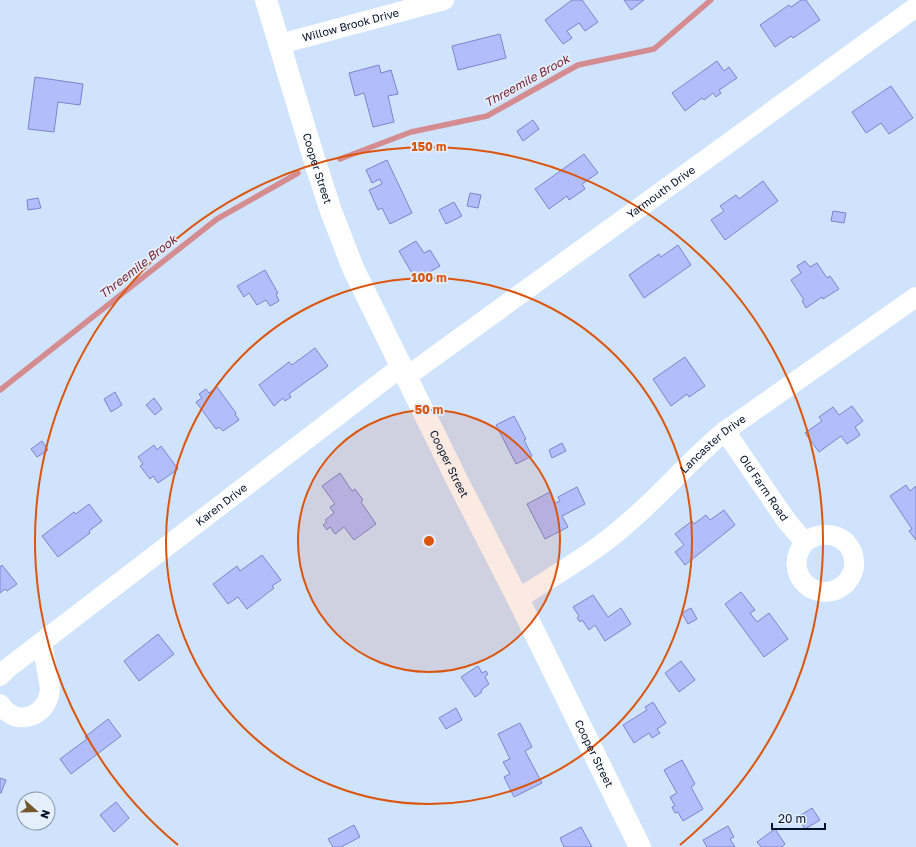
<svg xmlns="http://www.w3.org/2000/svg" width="916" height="847" viewBox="0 0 916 847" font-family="'Golos Text',sans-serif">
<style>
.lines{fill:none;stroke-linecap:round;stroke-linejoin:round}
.stream{stroke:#d48c90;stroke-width:5.5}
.building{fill:#b2befc;stroke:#7985cb}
.minor{stroke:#fff;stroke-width:20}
.tertiary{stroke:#fff;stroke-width:22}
.ring{fill:none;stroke:#dc550e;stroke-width:2}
.labels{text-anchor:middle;stroke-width:3.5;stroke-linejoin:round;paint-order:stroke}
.street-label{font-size:11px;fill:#02122a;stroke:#e5effc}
.water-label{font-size:12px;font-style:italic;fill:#731d2b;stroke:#e5effc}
.centre{fill:#dc550e;stroke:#e5effc;stroke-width:2}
.ring-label{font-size:12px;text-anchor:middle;font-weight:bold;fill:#dc550e;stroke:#e5effc;stroke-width:3.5;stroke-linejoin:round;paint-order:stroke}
</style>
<rect width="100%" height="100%" fill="#cfe3fd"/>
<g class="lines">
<g class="stream">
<polyline points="340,159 411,132 487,116 578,65 654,49 711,0"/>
<polyline points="0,390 217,219 298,173"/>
</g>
</g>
<g class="building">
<polygon points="572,0 582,0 598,22 585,31 579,23 567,31 572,38 563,44 545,20"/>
<polygon points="624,0 644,0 631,10"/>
<polygon points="801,0 806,0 820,20 793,38 791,36 775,47 760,25 789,5 791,7"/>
<polygon points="500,34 506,58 458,70 452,46"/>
<polygon points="717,61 724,71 729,67 737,78 719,90 721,93 716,97 713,93 704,100 702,98 685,111 672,93"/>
<polygon points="379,65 381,73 391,70 398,94 388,96 394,122 373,127 364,93 355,96 349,73"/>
<polygon points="35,77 83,84 80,105 58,102 54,132 28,129"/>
<polygon points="891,86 913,118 889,134 881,123 866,133 852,112"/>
<polygon points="533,120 539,129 523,141 517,131"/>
<polygon points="584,154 598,173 582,184 585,189 569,200 567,196 549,209 535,189"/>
<polygon points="387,160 412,213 390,224 382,208 378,210 369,190 382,184 380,179 372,183 366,170"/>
<polygon points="763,181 778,201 725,240 711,220 724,211 720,206 736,195 739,199"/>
<polygon points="470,193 481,195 478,208 467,206"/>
<polygon points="38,198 41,208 28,210 27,200"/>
<polygon points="454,202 462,216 446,224 439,210"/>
<polygon points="833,211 846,213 844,223 831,221"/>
<polygon points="416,241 424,253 430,250 440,266 416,280 399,251"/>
<polygon points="678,245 691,265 644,298 629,275 659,254 661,257"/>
<polygon points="805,261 810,267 817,263 827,278 830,276 839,289 823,299 822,297 806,308 802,301 804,300 791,280 801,273 797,266"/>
<polygon points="265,270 278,293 276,294 279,301 270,306 266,300 257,305 249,293 244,297 237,286"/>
<polygon points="315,348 328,366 289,394 291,397 285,401 283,398 274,406 259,385 289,362 292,365"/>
<polygon points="685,357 705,386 689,397 687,394 671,406 653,379"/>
<polygon points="217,387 236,413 235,414 239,420 223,431 219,427 216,429 196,402 202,398 199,394 206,389 209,393"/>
<polygon points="115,392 122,405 111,412 104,399"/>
<polygon points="154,398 162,409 155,415 146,405"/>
<polygon points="852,406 863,421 855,427 860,435 847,444 841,436 819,452 805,433 822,421 819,417 833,407 839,415"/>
<polygon points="514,416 526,439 524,440 532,456 516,464 496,425"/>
<polygon points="42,441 48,450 37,457 31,449"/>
<polygon points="562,443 566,451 552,458 549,450"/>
<polygon points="154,445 157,450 161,446 178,469 158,483 153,476 150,479 140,466 143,464 138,457"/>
<polygon points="340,473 352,491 355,489 363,500 361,502 376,524 354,540 344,527 335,534 330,527 327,530 323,525 327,522 325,520 334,513 330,507 335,504 322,486"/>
<polygon points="906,485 910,491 916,486 916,540 909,531 912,529 890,496"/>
<polygon points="577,487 585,504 562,516 568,527 545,539 527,504 550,492 555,503 560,501 558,497"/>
<polygon points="89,504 102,521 89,531 90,533 58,557 42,536 74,512 76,514"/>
<polygon points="724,510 735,525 685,565 675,552 684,545 675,534 692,521 694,524 706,515 710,520"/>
<polygon points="262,555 281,580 272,586 274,588 247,609 238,597 228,604 213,584 237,566 240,571"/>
<polygon points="2,565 17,584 7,591 5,589 0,593 0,567"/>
<polygon points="741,592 755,610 750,613 757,622 769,613 788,639 764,657 725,604"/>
<polygon points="593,595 608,617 621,608 631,624 605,641 595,625 589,630 582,620 580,622 577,618 579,616 573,607"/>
<polygon points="691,608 697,619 688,624 682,613"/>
<polygon points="158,634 174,654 139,681 124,661"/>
<polygon points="681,661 695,680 679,692 665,673"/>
<polygon points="478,666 482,673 486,671 488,674 485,677 489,684 481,690 482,692 475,697 461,677"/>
<polygon points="653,702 666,723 657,729 660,733 652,738 649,733 634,743 623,725 647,710 645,707"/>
<polygon points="456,708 462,720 446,729 439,718"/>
<polygon points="108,719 121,736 71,774 60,759 87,739 85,737"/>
<polygon points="520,723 532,747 525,751 542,783 514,797 504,777 510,774 503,762 510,759 498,734"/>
<polygon points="682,760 695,784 691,787 703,809 683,821 678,812 675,813 672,807 675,806 670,797 677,793 664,770"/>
<polygon points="0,778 6,780 1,793 0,793"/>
<polygon points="116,802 129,818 114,832 100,815"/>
<polygon points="812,808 820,820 805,829 798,817"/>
<polygon points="354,825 360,837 341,847 333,847 328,839"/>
<polygon points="728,826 734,837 730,839 735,847 707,847 703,840"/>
<polygon points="581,827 592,847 564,847 560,838"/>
<polygon points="775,829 785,844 782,847 761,847 757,842"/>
</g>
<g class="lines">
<g class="minor">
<path id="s1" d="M280 44 444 0"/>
<path id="s2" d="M406 377 916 7"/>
<path id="s3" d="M725 431 786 520 796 532 805 542C824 528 852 535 854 561 855 569 851 577 846 583 819 609 779 574 805 542"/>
<path id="s4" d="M518 599C556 574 596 552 630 521 663 493 691 459 725 431L916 297"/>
<path id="s5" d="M0 676 8 668 401 367"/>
<path d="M0 704C17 729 49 716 50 688L42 642"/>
</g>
<path class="tertiary" id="s6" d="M266 0 315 162 331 211 353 268 457 480 518 599 640 847"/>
</g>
<circle cx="429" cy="541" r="131" fill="#dc550e" fill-opacity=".12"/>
<g class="ring">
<circle cx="429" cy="541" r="131"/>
<circle cx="429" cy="541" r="263"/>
<path d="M178 845A394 394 0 1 1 680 845"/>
</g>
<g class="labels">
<g class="street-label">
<text dy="4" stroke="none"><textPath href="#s1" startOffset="73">Willow Brook Drive</textPath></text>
<text dy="4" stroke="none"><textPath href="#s6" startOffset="176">Cooper Street</textPath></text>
<text dy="4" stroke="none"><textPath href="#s2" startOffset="315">Yarmouth Drive</textPath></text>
<text dy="4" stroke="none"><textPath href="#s4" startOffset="250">Lancaster Drive</textPath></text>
<text dy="4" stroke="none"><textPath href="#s6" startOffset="500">Cooper Street</textPath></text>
<text dy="4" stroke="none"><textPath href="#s3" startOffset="69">Old Farm Road</textPath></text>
<text dy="4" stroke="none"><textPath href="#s5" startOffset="280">Karen Drive</textPath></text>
<text dy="4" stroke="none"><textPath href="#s6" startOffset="824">Cooper Street</textPath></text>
</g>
<g class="water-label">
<text transform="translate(527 81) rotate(-29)" y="4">Threemile Brook</text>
<text transform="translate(138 267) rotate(-38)" y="4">Threemile Brook</text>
</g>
</g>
<circle cx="429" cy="541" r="6" class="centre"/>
<g class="ring-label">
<text x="429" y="151">150 m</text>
<text x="429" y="282">100 m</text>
<text x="429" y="414">50 m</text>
</g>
<g transform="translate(36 811) rotate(110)"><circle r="19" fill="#e5effc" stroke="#8a97a8"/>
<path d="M0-3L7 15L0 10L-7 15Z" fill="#75582b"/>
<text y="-6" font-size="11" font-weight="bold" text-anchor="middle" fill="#02122a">N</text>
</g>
<path d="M772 823v6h53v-6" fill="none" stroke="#02122a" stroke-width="2"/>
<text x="778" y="823" font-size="12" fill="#02122a" stroke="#e5effc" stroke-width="3" paint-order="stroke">20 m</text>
</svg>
